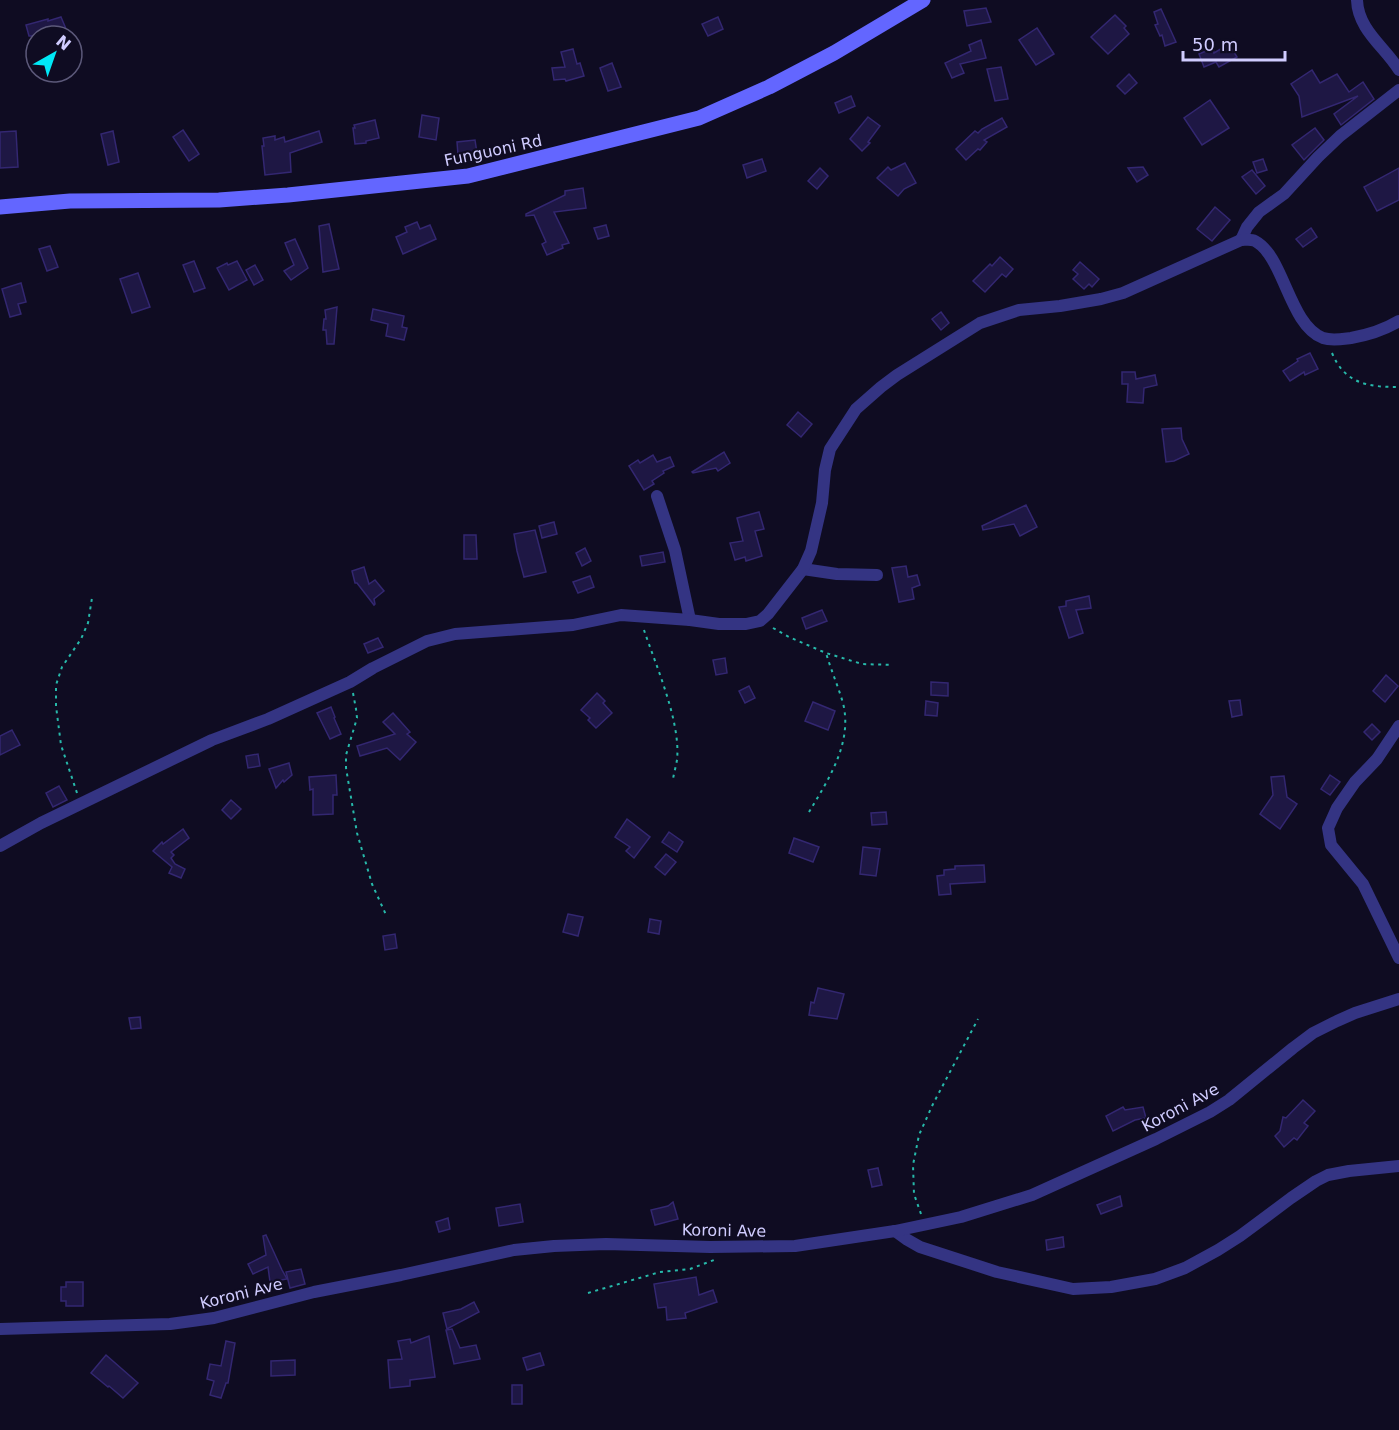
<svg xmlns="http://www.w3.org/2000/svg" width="1399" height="1430" viewBox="0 0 1399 1430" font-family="'DejaVu Sans',sans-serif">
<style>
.building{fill:#1e1744;stroke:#332771;stroke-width:1.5}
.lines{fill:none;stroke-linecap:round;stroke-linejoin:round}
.path{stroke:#27b9aa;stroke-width:2;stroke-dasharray:3 4.5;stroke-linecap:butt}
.street{stroke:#343483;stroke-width:12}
.secondary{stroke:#6366ff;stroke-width:15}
.labels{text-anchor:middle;stroke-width:4.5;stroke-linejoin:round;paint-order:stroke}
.street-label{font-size:16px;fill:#d0ccff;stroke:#0f0c22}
</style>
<rect width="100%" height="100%" fill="#0f0c22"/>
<g class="building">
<polygon points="986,8 991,22 967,26 964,11"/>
<polygon points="1161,9 1176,42 1165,46 1162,35 1160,36 1155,25 1158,24 1154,12"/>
<polygon points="1115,15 1126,26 1124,28 1129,34 1108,54 1091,37"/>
<polygon points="61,17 69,36 29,36 26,25 48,19 48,21"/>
<polygon points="718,17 723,29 708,36 702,24"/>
<polygon points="1037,28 1054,54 1036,65 1019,40"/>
<polygon points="981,40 986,58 960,64 964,73 952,78 945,63 971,51 969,45"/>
<polygon points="1229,44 1237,57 1219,67 1216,62 1204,67 1199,54 1213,48 1214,53"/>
<polygon points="573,49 577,64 580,63 584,76 566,81 565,79 554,80 552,68 565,67 561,52"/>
<polygon points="612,63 621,87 608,91 600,68"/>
<polygon points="1001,67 1008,99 995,101 987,69"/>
<polygon points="1312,70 1320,83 1337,74 1349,92 1363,82 1374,99 1341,125 1334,114 1358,96 1302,117 1299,96 1291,84"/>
<polygon points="1129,74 1137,83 1125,94 1117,86"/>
<polygon points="851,96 855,106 839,113 835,103"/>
<polygon points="1210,100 1229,128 1202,145 1184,118"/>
<polygon points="422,115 439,118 436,140 419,137"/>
<polygon points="868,117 880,126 868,142 870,143 862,151 850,139"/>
<polygon points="1002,118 1007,127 984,140 987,142 980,150 978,149 966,160 956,149 975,131 978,133 982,129"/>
<polygon points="375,120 379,138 366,141 366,143 355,144 353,128 355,128 354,125"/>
<polygon points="1315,128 1324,140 1304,160 1292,145"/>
<polygon points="183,130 199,154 189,161 173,137"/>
<polygon points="16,131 18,167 0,168 0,132"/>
<polygon points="113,131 119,162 108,165 101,134"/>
<polygon points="319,131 322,142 290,153 291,172 265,175 262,146 264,146 263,138 275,136 275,140 284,137 285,142"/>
<polygon points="475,140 477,153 458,155 457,142"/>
<polygon points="762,159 766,171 747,178 743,165"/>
<polygon points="1263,159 1267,170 1257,173 1253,162"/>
<polygon points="905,163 916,183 904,189 898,196 877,178 888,167 891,170"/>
<polygon points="1143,167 1148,175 1137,182 1128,168"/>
<polygon points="820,168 828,176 817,189 808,181"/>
<polygon points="1399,168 1399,200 1377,211 1364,187"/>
<polygon points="1252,170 1265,186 1256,194 1242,177"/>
<polygon points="583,188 586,208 554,212 569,243 562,245 563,248 547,255 542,244 546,242 534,215 526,216 526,214 565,195 565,191"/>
<polygon points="1215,207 1230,220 1212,241 1197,229"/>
<polygon points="417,222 420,229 430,225 436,239 403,254 396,237 407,232 405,227"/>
<polygon points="329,224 339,269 323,272 319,226"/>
<polygon points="606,225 609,236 598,239 594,228"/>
<polygon points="1311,228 1317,237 1303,247 1296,239"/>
<polygon points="295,239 308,268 291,280 284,271 294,265 285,243"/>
<polygon points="50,246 58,267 47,271 39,249"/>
<polygon points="1000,257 1013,269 1006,277 1002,274 985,292 973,281 990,264 992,266"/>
<polygon points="194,261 205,288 194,292 183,265"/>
<polygon points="237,261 247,280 229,290 217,268 227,263 228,265"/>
<polygon points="1080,262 1099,279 1092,287 1089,284 1084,289 1073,279 1078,274 1073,270"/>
<polygon points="255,265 263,280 254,285 246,270"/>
<polygon points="138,273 150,307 132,313 120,279"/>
<polygon points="21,283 26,302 18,304 21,314 10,317 2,289"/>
<polygon points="337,307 334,344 327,344 326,330 323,330 324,319 326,319 325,310"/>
<polygon points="373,309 404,316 402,327 407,328 404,340 386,336 388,324 371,320"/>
<polygon points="941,312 949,323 941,330 932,319"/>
<polygon points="1310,353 1318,369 1305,375 1304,372 1290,381 1283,371 1298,361 1297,359"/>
<polygon points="1122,372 1135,372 1136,379 1155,375 1157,385 1144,388 1143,403 1127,402 1128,384 1122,384"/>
<polygon points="798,412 812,424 801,437 787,425"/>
<polygon points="1181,428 1182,439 1189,454 1174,461 1166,462 1162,429"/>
<polygon points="724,452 730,463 718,471 716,468 693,473 692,472"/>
<polygon points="653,455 657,462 670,457 674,466 663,471 664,473 652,481 654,484 644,490 629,466 638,460 640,463"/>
<polygon points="1026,505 1037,527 1020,536 1014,524 983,530 982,526"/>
<polygon points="759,512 764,529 755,531 762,556 746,561 745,557 735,560 730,543 743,541 737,518"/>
<polygon points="554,522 557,534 542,538 539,526"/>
<polygon points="535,530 546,572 524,577 517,551 514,534"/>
<polygon points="464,535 476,535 477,559 464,559"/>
<polygon points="585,548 591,561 582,566 576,553"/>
<polygon points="663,552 665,562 642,566 640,556"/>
<polygon points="906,566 908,577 917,575 920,585 912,588 914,599 899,602 892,568"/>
<polygon points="364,567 369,584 375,580 384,591 374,599 375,604 374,605 357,583 355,583 352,571"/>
<polygon points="590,576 594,587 578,593 573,582"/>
<polygon points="1089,596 1091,608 1076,610 1083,633 1069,638 1059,607 1066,606 1066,601"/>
<polygon points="822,610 827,621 806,629 802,618"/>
<polygon points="378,638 383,647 368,653 364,644"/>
<polygon points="725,658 727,673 716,675 713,660"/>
<polygon points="1386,675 1398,686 1385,702 1373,691"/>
<polygon points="931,682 948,683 948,696 931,695"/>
<polygon points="749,686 755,698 745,703 739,691"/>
<polygon points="597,693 605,701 603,703 612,713 596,728 588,720 590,718 581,710"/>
<polygon points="1240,700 1242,715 1232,717 1229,701"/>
<polygon points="926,701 938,703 937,716 925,715"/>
<polygon points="813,702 835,711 828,730 805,721"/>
<polygon points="331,707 335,717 334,718 341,734 330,739 317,713"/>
<polygon points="393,713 410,732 407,734 416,742 400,760 387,748 360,756 357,746 395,734 383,722"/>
<polygon points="1372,724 1380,732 1372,740 1364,732"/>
<polygon points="12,730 20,745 0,755 0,736"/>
<polygon points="258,754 260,766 248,768 246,756"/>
<polygon points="289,763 292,775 284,782 283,780 276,788 269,769"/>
<polygon points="336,775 337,795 333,795 333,814 313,815 313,789 310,790 309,777"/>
<polygon points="1330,775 1340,782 1330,795 1321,789"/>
<polygon points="1284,776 1287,797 1297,804 1280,829 1260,814 1273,795 1271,777"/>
<polygon points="59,786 67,800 53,807 46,793"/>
<polygon points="231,800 241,809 231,819 222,810"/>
<polygon points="886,812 887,824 872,825 871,813"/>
<polygon points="627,819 650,837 634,858 626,851 630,847 615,837"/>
<polygon points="183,829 189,838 171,852 174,855 171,858 175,864 185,869 181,878 169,873 172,867 153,851 162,842 163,844"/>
<polygon points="669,832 683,842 677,852 662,842"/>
<polygon points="794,838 819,847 813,862 789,853"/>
<polygon points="863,847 880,849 876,876 860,874"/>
<polygon points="666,854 676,862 665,875 655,867"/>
<polygon points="984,865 985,882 950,884 951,894 939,895 937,876 944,875 944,870 955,869 955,866"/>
<polygon points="568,914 583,917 578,936 563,932"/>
<polygon points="650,919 661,921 659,934 648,932"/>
<polygon points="395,934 397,948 385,950 383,936"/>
<polygon points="818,988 844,994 837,1019 809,1015 811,1002 814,1003"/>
<polygon points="140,1017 141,1028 131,1029 129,1018"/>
<polygon points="1303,1100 1315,1111 1304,1123 1308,1126 1297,1140 1294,1138 1284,1147 1275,1136 1280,1131 1283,1117 1286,1118"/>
<polygon points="1123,1107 1125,1110 1143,1107 1146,1118 1135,1120 1113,1131 1106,1116"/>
<polygon points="878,1168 882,1185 872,1187 868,1170"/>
<polygon points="1120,1196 1122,1206 1101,1214 1097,1205"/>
<polygon points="673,1202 678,1219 655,1225 651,1210 668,1206"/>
<polygon points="520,1204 523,1222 499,1226 496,1208"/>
<polygon points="448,1218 450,1229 439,1232 436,1222"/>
<polygon points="266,1235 282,1270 287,1279 270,1282 268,1267 253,1274 248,1264 266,1255 263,1236"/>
<polygon points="1063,1237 1064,1247 1047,1250 1046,1240"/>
<polygon points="301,1269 305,1284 290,1288 286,1272"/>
<polygon points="696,1277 699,1295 713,1290 717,1302 685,1313 686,1318 667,1320 666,1307 658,1308 654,1284"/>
<polygon points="66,1282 83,1282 83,1306 66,1306 66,1301 61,1301 61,1287 66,1287"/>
<polygon points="474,1302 479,1312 447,1329 443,1313 461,1309"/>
<polygon points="452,1329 460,1348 476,1345 480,1359 454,1364 446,1330"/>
<polygon points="429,1336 435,1377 410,1380 410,1386 390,1388 388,1360 402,1359 398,1341 410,1339 411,1343"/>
<polygon points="226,1341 235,1343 228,1383 226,1383 221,1398 210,1395 214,1381 207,1379 210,1364 221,1366"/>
<polygon points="540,1353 544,1365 527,1370 523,1358"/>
<polygon points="106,1355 138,1383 123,1398 109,1386 108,1387 91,1373"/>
<polygon points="295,1360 295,1375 271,1376 271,1361"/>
<rect x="512" y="1385" width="10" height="19"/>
</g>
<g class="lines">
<g class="path">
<path d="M1332 353C1345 384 1368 387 1399 387"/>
<polyline points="773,628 789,637 826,653 862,664 893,665"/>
<path d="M644 630C656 666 681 722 677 760 676 766 674 773 673 779"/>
<polyline points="353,693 356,709 357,718 346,755 346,768 357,833 372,884 387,917"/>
<polyline points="77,793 61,745 56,706 56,685 62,667 81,639 88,623 92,598"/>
<path d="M809 812C828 780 853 743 843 703 838 686 831 670 826 653"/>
<polyline points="921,1214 914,1194 913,1165 919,1135 933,1104 978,1019"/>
<polyline points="588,1293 660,1272 690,1269 714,1260"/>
</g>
<g class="street">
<path d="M1357 0C1358 30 1385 47 1399 70"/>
<polyline points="1241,240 1247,227 1259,212 1284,194 1318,157 1340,136 1399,90"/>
<polyline points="657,496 675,550 690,620"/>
<polyline points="803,569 837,574 877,575"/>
<polyline points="1399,726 1377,759 1355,782 1337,808 1328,828 1331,845 1363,884 1399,958"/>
<path d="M0 846 41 823 212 740 268 719 350 682 373 668 427 641 455 634 573 625 621 615 690 620 719 624H746L760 621 768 614 803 569 811 551 822 503 825 470 830 449 856 409 881 387 897 375 980 323 1019 310 1060 306 1101 299 1123 293 1241 240C1246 240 1251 239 1255 241 1284 256 1289 325 1323 338 1332 341 1342 339 1351 338 1368 335 1384 330 1399 321"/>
<polyline points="895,1231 906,1239 920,1247 997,1272 1073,1289 1111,1287 1155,1279 1185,1268 1218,1250 1240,1236 1291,1198 1316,1181 1328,1175 1349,1171 1399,1166"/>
<polyline points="0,1329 170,1324 214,1318 314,1292 401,1275 514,1250 554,1246 606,1244 710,1247 795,1246 895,1231 961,1217 1032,1195 1156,1139 1210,1112 1229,1100 1293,1048 1313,1033 1337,1021 1355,1013 1399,999"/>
</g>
<polyline class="secondary" points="0,207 70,201 219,200 288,195 468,176 699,118 769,87 834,53 923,0"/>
</g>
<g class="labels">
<g class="street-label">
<text transform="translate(493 150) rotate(-12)" y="6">Funguoni Rd</text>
<text transform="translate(1180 1107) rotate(-28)" y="6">Koroni Ave</text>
<text transform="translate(724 1230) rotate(1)" y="6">Koroni Ave</text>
<text transform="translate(241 1293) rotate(-14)" y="6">Koroni Ave</text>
</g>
</g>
<g transform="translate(54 54) rotate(40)"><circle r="28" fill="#0f0c22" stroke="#5c597a" stroke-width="1.5"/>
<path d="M0-4.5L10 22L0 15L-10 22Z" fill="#00e9f7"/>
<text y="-9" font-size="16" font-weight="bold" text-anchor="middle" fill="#d0ccff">N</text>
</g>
<path d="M1183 51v9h102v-9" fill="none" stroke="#d0ccff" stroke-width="3"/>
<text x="1192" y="51" font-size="18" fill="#d0ccff" stroke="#0f0c22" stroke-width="4.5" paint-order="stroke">50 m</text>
</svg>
